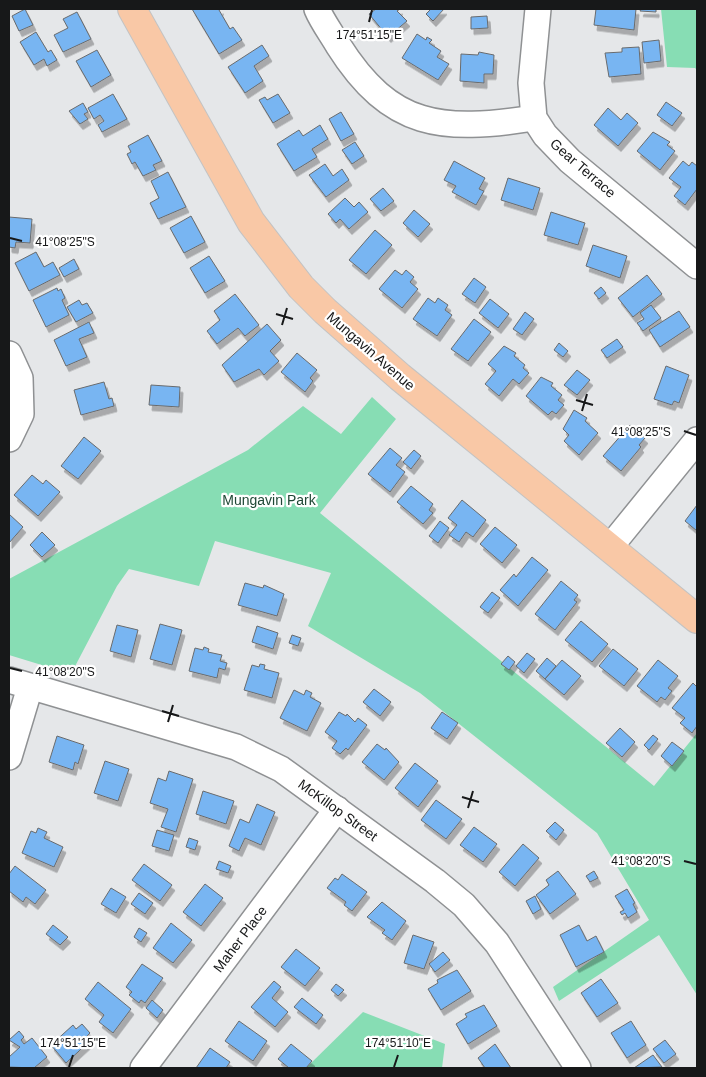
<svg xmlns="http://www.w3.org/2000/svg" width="706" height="1077" viewBox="0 0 706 1077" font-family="Helvetica,sans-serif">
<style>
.green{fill:#87ddb4}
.building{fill:#78b5f2;stroke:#696b6d;filter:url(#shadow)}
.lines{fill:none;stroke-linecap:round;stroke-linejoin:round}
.minor-casing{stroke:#8f9193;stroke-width:28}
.major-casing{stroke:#c3c3c3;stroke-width:30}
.minor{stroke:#fff;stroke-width:25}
.major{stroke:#f9c8a6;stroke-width:28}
.ticks{fill:none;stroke:#171819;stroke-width:2}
.labels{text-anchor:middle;stroke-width:4.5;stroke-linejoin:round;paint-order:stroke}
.street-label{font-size:14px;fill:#171819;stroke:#fff}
.park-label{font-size:14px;fill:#204836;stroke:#fff}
.ticks-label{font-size:12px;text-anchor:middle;fill:#171819;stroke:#fff;stroke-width:4.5;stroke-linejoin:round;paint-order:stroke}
</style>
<defs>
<filter id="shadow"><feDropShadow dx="3" dy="5.5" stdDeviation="0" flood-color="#0004"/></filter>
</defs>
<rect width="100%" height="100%" fill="#e5e7e9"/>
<g class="green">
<polygon points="661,9 697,9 697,70 695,68 667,67"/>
<polygon points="372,397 396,419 320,513 654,786 697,733 697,995 659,935 559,1001 553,987 649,920 597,833 420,693 308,626 331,573 215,541 199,586 129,569 117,586 71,674 9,655 9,579 248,450 303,406 341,434"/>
<polygon points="363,1012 445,1044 442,1068 306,1068"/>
</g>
<g class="building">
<polygon points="25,9 33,25 19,31 12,16"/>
<polygon points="192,9 221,9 219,10 230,29 233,27 242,40 219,54"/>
<polygon points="376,9 400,9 397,11 407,21 388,37 369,14"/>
<polygon points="431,9 444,9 433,21 426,14"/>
<polygon points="596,9 636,9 634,30 594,25"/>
<polygon points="641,9 656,9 656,12 640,11"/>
<polygon points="77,12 91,39 63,52 54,35 68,28 63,19"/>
<polygon points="487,16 488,28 471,29 471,17"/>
<polygon points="36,32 48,52 51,50 57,60 47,66 44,59 34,65 20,42"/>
<polygon points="417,34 426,40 427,37 432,40 429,43 441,51 437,57 449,64 438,80 402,58"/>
<polygon points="659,40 661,61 644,63 642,42"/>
<polygon points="262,45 269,56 254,66 263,81 245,93 228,67"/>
<polygon points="639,47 641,74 609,77 605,53 622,52 622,48"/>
<polygon points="97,50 111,75 91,87 76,61"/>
<polygon points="479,52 494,55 493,74 484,74 484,83 460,81 461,54 478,55"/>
<polygon points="113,94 127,119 102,132 98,125 104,121 100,115 94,119 88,108"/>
<polygon points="278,94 290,113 273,123 259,100 265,97 267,100"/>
<polygon points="666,102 682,113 672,126 657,115"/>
<polygon points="83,103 88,112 84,114 88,119 80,124 69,111"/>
<polygon points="608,108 621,120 627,113 638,123 618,146 594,125"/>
<polygon points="341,112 354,134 341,141 329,119"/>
<polygon points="320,125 328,139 312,149 317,157 294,171 277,144 299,130 303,136"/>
<polygon points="653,132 670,142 667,145 675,151 660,170 637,151"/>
<polygon points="148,135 162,161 153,165 156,170 143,176 135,162 132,164 127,154 131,152 128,146"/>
<polygon points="355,142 364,156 352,164 342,150"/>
<polygon points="454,161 485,178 479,189 484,191 476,205 452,192 456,186 444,180"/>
<polygon points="683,161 689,166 692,162 697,166 697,189 685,205 674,196 681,187 669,178"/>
<polygon points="325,164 333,176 342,169 349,180 326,197 309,175"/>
<polygon points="168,172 186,207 158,219 150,203 159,198 151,181"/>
<polygon points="508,178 540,188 533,210 501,200"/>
<polygon points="383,188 394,201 381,211 370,199"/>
<polygon points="345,198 354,207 359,202 368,212 349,229 340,219 336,223 328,214"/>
<polygon points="414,210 430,224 418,237 403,223"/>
<polygon points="551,212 585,223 578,245 544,235"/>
<polygon points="191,216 205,242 184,253 170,228"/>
<polygon points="9,217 32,219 30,243 16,242 15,248 9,247"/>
<polygon points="375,230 392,245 366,274 349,260"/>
<polygon points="593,245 627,256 620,278 586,266"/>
<polygon points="36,252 44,267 53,262 60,275 29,291 15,263"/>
<polygon points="209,256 225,281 205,293 190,268"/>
<polygon points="74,259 79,269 64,277 59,268"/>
<polygon points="395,270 402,275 406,270 414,277 410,282 418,289 402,308 379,289"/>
<polygon points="647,275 662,294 633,317 618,298"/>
<polygon points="474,278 486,287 475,303 462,294"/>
<polygon points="601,287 606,293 599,299 594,293"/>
<polygon points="57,288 58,291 61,289 65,298 62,300 69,315 46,327 33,300"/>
<polygon points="235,294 259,325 245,336 238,328 217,344 207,331 220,320 214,311"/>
<polygon points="428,298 435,303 438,298 448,305 445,310 452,315 437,336 413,319"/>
<polygon points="490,299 509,314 498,328 479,313"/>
<polygon points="79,300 82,305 87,303 93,313 76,322 67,307"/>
<polygon points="651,305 661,318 643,331 637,323 644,319 640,313"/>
<polygon points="679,311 690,327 660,347 649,330"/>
<polygon points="525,312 534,319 522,335 513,329"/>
<polygon points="474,319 491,332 468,361 451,349"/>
<polygon points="89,322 94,333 79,339 87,357 66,366 54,340"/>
<polygon points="267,324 281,340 270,351 279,361 264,375 259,369 234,382 222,365"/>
<polygon points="617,339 623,347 607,358 601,350"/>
<polygon points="559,343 568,351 563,357 554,350"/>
<polygon points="504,346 516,353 514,356 525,365 523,368 529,373 519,384 513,379 499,396 485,384 496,371 488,364"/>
<polygon points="297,353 317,370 310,378 313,381 305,392 281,372"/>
<polygon points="666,366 689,375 679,403 674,401 672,405 654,399"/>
<polygon points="577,370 590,380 577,395 564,385"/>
<polygon points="541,377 553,383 551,386 562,395 558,400 564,405 556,414 552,411 548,415 526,396"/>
<polygon points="104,382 109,399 112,398 114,406 81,415 74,390"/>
<polygon points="151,385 180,387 179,407 149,405"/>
<polygon points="574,410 587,418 585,421 598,433 579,455 564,441 569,435 563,429"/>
<polygon points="630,425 645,438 639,445 641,447 621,471 603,456"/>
<polygon points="84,437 101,451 78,479 61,466"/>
<polygon points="390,448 402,458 396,465 405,472 390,492 368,474"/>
<polygon points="414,450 421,456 411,469 403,462"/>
<polygon points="32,475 43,484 46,480 60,492 38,516 14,495"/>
<polygon points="411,486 433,504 429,510 433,513 423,524 397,502"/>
<polygon points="462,500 486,520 473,537 466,532 459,542 449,535 457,525 448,518"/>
<polygon points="697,505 697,531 685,521"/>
<polygon points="9,514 23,527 9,543"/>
<polygon points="440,521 449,528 438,543 429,536"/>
<polygon points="495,527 517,545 502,563 480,544"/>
<polygon points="42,532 55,545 42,557 30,545"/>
<polygon points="532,557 548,570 518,606 500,590 514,574 516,577"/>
<polygon points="561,581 578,595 574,600 577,602 555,630 535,614"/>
<polygon points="245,583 263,588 264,585 284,594 277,616 238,605"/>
<polygon points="492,592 500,598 488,613 480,607"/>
<polygon points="581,621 608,644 592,662 565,640"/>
<polygon points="160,624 182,630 172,665 150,659"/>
<polygon points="117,625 138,630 131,657 110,651"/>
<polygon points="257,626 278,633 273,649 252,642"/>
<polygon points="292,635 301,638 298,646 289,643"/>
<polygon points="204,647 209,649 208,652 222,655 220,661 227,663 225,670 219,668 217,678 189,671 195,648 203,650"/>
<polygon points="613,649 638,669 624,686 599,666"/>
<polygon points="527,653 535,659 524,673 516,666"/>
<polygon points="508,656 515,662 509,670 501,664"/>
<polygon points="547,658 556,666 545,679 536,671"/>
<polygon points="562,660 581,676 564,695 545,679"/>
<polygon points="658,660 678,676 668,688 672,691 665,700 661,697 657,702 637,686"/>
<polygon points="260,664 265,665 264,669 279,673 272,698 244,690 252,665 259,667"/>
<polygon points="693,683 697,687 697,726 692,733 680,723 685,718 672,708"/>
<polygon points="374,689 391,702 380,716 363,702"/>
<polygon points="294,690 304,695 306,690 312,693 310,697 321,703 307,731 280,718"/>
<polygon points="339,712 346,716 347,714 355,722 358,718 367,725 348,750 346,748 340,754 332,748 337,741 325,732"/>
<polygon points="442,712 458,723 447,739 431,728"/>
<polygon points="620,728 635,742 622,757 606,743"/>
<polygon points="653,735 658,739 649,750 644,745"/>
<polygon points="57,736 84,745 78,764 75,762 73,770 49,762"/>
<polygon points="672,742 684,751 672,766 661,756"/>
<polygon points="377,744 385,750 386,748 399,762 384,780 362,762"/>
<polygon points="105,761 129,769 118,801 94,793"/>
<polygon points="415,763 438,781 418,807 395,788"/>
<polygon points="169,771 193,779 176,832 161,827 168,809 150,803 158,778 166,781"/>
<polygon points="203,791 234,801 226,824 196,814"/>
<polygon points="436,800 462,819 446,839 421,820"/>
<polygon points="257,804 275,812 261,845 245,838 239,851 229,846 240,819 249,823"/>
<polygon points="555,822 564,830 556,840 546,831"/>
<polygon points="474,827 497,844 483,862 460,845"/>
<polygon points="38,828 47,832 44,838 63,847 54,867 22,853 31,831 36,833"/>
<polygon points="157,830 174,835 169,851 152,846"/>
<polygon points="189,838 198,841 195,850 186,847"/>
<polygon points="523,844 539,858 515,886 499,872"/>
<polygon points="219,861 231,866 228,873 216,869"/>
<polygon points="144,864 172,885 160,901 132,880"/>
<polygon points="15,866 46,890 35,904 26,897 23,902 9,891 9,874"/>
<polygon points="558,871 576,894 550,914 536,895 549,885 546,880"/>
<polygon points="594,871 598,878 590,882 586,876"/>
<polygon points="342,874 367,892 352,911 344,905 346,902 327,888 335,878 338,880"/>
<polygon points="205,884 223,898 201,926 183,912"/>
<polygon points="111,888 126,897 116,913 101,904"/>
<polygon points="627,889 635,903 633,904 637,912 628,918 625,913 622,915 620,912 624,910 615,896"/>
<polygon points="139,893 153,903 145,914 131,904"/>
<polygon points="535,896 541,909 533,914 526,901"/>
<polygon points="382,902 406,921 392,940 382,933 385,930 367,917"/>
<polygon points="171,923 192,940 173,963 153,948"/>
<polygon points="53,925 68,937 60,945 46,934"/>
<polygon points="579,925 587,941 596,936 604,952 576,967 560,935"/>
<polygon points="139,928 147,933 141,942 134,937"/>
<polygon points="413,935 434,942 424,969 404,963"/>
<polygon points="296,949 320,968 305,986 281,967"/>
<polygon points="443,952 450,960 435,972 429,964"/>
<polygon points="142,964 163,978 145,1003 141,1000 139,1003 129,995 132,992 126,987"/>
<polygon points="457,970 471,991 441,1010 428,989 438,983 437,980"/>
<polygon points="601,979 618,1003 597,1017 581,993"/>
<polygon points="274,981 281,987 272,998 288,1012 275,1027 251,1007"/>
<polygon points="98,982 131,1009 113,1033 99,1022 104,1015 85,999"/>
<polygon points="336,984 344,990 338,996 331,990"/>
<polygon points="302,998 323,1015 316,1024 294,1007"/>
<polygon points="152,1000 163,1010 157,1018 146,1008"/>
<polygon points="484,1005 497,1026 468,1044 456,1024 467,1017 465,1014"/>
<polygon points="239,1021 267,1041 253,1061 225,1041"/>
<polygon points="631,1021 646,1045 627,1058 611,1033"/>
<polygon points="82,1024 90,1033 87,1036 91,1040 66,1063 51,1045 73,1025 76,1029"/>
<polygon points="19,1031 24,1037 21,1040 24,1044 32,1038 47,1057 34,1068 9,1067 9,1057 20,1047 9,1040"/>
<polygon points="665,1040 676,1054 664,1063 653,1049"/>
<polygon points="291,1044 312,1061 306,1068 289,1068 278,1059"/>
<polygon points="495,1044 511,1068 485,1068 478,1058"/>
<polygon points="210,1048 230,1062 226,1068 196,1068"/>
<polygon points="653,1055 662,1067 634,1068"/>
</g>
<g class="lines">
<g class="minor-casing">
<g id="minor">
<path d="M317 9C322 21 331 33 338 45 391 129 442 132 534 118"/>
<polyline points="538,9 531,83 534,118 545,135 570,161 697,266"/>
<polyline points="9,354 20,378 21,414 9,439"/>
<polyline points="610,547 697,440"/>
<polyline points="9,680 236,747 281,769 435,881 464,905 497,943 578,1068"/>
<polyline points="9,757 30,687"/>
<polyline points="143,1068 337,809"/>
</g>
</g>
<g class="major-casing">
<polyline id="major" points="132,9 251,222 301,287 325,311 400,377 697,619"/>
</g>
<use href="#minor" class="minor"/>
<use href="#major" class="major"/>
</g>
<path class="ticks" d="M369 22 372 10M10 238 22 241M276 314 293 319M282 325 287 308M576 400 593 405M582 411 587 394M684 431 696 435M10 668 22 671M162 711 179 716M168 722 173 705M462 797 479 802M468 808 473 791M684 861 696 864M69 1067 73 1055M394 1067 398 1055"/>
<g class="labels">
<g class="street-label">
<text transform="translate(583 168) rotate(41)" y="5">Gear Terrace</text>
<text transform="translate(371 351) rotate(41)" y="5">Mungavin Avenue</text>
<text transform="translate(338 810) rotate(36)" y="5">McKillop Street</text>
<text transform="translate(240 939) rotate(-53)" y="5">Maher Place</text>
</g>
<g class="park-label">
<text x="269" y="505">Mungavin Park</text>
</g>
</g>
<g class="ticks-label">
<text x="369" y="39">174°51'15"E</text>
<text x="65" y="246">41°08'25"S</text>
<text x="641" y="436">41°08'25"S</text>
<text x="65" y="676">41°08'20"S</text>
<text x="641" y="865">41°08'20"S</text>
<text x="73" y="1047">174°51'15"E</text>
<text x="398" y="1047">174°51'10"E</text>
</g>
<rect width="706" height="1077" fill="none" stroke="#171819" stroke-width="20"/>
</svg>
